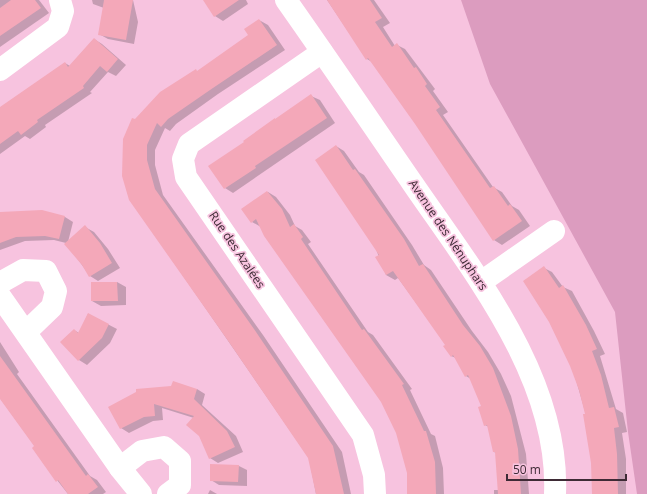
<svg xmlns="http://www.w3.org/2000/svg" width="647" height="494" viewBox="0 0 647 494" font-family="'Open Sans',sans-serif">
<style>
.green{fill:#dc9cbf}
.shadow{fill:#0003}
.building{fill:#f4a8b9}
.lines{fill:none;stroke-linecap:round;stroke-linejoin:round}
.minor{stroke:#fff;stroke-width:22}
.labels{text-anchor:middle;stroke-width:3.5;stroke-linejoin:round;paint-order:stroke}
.street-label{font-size:12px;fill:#3e2a35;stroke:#f7c3df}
</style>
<rect width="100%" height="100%" fill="#f7c3df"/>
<polygon class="green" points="461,0 647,0 647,494 637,494 628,432 615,312 490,84"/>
<g class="shadow">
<polygon points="0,0 39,0 49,13 0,47"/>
<polygon points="92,0 133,0 138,22 134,44 108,39 99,34 104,8 93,4"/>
<polygon points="204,0 246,0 248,4 223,21 215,16"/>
<polygon points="327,0 374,0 390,23 383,27 395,46 397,45 405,49 435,89 433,91 448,112 443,115 493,187 502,192 512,206 519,210 530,226 502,245 494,240 416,124 372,62 367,59"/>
<polygon points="259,20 268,25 285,50 218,94 176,124 170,131 165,128 155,150 155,165 163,195 263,335 342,452 351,494 316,494 309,458 130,199 136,121 249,35"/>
<polygon points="94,39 102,44 126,65 116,76 108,72 90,92 92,93 45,125 46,127 30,139 25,136 0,154 0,108 65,63 70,66"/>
<polygon points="311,96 320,100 335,123 233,193 225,188 276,120"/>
<polygon points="336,146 344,151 359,172 364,175 412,245 424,265 431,270 472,331 488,352 501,374 511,396 526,454 529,494 494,494 494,490 499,490 496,453 494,452 489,427 485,425 483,407 471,379 466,376 456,358 451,356 447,345 398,278 395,280 386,275"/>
<polygon points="268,192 276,197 290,215 295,226 302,230 311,242 308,244 368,332 373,335 412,389 410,390 431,434 435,436 443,468 444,494 408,494 408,473 397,433 382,402 261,227 252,222"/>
<polygon points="42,211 65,217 73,222 68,242 85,227 94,232 108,249 120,268 98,281 90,276 66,243 54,240 25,241 0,250 0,217"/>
<polygon points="544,268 552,272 563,287 572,291 594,331 605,354 600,356 616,409 623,413 627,432 622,433 626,459 626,494 594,494 592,463 586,415"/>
<polygon points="92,282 117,282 126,287 126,305 101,306 92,301"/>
<polygon points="88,314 117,329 110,343 87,365 79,360 61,342 74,330 79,333"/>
<polygon points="0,342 19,372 17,374 90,476 97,480 106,492 103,494 68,494 42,461 35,446 0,398"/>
<polygon points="197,389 205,394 202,405 236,436 243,452 218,463 210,458 194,418 162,408 163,420 153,421 129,433 121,428 110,407"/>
<polygon points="239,466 247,470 247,486 219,485 211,480"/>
<polygon points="210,490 217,494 208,494"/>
</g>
<g class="building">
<polygon points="11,0 35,0 41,8 0,36 0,8"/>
<polygon points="104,0 133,0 126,40 98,35"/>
<polygon points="203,0 239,0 214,17"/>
<polygon points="327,0 370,0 382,18 375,22 392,47 397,43 414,68 416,67 427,84 425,86 440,107 436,110 490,188 494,186 508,206 510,204 522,221 493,241 415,124 368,58 366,60"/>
<polygon points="259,19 277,45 210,90 168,119 161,127 157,123 147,145 147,160 155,189 254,329 333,446 344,494 316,494 308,458 231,345 129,200 122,176 123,139 132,118 135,119 160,92 196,69 197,71 248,35 244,29"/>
<polygon points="94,38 118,59 107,72 100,66 83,86 84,88 37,120 38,122 21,135 18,131 0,144 0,107 65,62 68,67"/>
<polygon points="311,94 327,118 255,166 256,168 224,189 208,166 244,142 243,141 275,118 275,119"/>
<polygon points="336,145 353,170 355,169 404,239 419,266 423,264 463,325 480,346 493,368 511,416 518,449 521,494 498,494 495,452 493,452 487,425 484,426 478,407 481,406 468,375 465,377 453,355 451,357 443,346 445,345 393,271 386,275 375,257 379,255 315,160"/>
<polygon points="267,191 282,209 290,227 294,224 303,237 301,239 362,330 364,329 404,384 402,385 424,431 426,431 435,462 436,494 407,494 407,473 396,433 381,402 264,236 256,219 251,223 241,209"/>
<polygon points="42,210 65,216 59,239 45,236 16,237 0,243 0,212"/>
<polygon points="85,225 100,243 112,263 89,277 82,265 64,244"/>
<polygon points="544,266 559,288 563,285 586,325 597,349 592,351 601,375 609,408 614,407 619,427 614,428 617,454 618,494 592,494 591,463 583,414 585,414 579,390 570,366 549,322 523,281"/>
<polygon points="91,282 117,282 118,301 91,301"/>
<polygon points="88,313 109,324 102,338 78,361 60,342 74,329 78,333"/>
<polygon points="0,356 86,476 88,474 98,487 88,494 68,494 58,480 56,482 32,448 34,446 0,399"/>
<polygon points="173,381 197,389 194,399 227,431 235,447 209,459 199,436 186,425 194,416 154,404 155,416 144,417 120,429 108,407 136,392 136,389 171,386"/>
<polygon points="210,464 239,465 238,482 210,481"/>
</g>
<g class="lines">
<g class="minor">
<path d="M286 0C329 61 371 123 413 184 474 273 560 379 555 494"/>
<polyline points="322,52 189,144 183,159 186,177 363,435 374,475 375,494"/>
<polyline points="0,70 58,27 63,11 60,0"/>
<polyline points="481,282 554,231"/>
<polyline points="0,283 23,270 46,271 56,291 52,307 26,332"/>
<polyline points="0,296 120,468 141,494"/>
<polyline points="120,468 142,451 164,447 180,461 180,485 168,494"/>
</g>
</g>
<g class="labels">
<g class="street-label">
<text transform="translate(448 235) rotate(56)" y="4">Avenue des Nénuphars</text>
<text transform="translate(237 250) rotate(56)" y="4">Rue des Azalées</text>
</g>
</g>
<path d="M507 474v6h119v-6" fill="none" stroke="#3e2a35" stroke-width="2"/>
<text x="513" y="474" font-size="12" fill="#3e2a35" stroke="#f7c3df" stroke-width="3" paint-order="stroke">50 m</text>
</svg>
